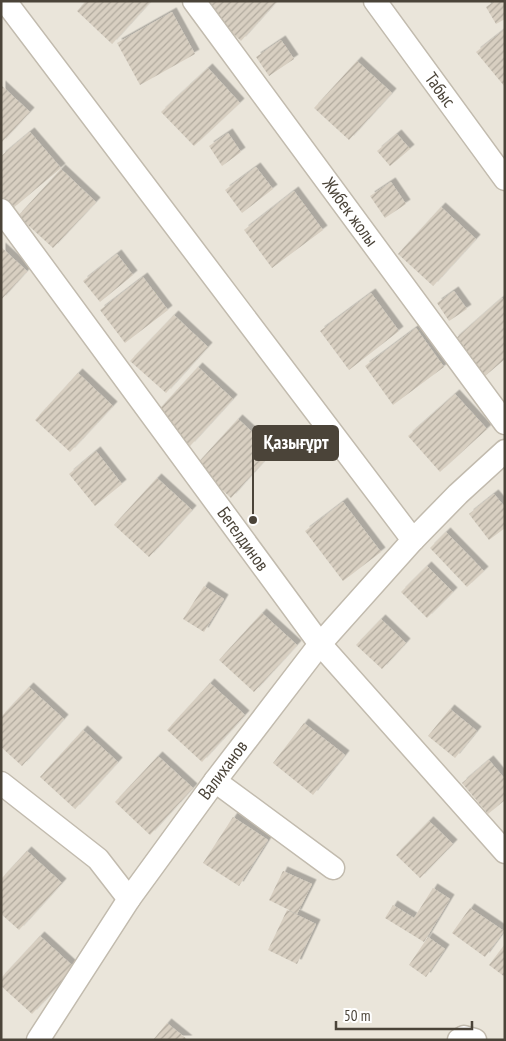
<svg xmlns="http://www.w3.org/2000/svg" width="506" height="1041" viewBox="0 0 506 1041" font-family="'PT Sans Narrow',sans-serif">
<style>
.residential{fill:#eae5da}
.building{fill:url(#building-hatch);filter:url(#shadow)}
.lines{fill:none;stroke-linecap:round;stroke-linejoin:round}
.minor-casing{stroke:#c2bbae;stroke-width:25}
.minor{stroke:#fff;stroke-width:22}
.labels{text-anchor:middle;stroke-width:5;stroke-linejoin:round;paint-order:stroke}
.street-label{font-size:18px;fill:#4b4439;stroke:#fff}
.leader{fill:none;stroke:#4b4439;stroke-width:2}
.callout-dot{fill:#4b4439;stroke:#fff;stroke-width:2}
.callout{fill:#4b4439;stroke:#4b4439;stroke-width:2}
.callout-label{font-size:19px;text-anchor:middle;font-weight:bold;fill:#fff}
</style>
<defs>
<pattern id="building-hatch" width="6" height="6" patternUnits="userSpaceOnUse" patternTransform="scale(1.25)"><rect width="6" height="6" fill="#d8cfc1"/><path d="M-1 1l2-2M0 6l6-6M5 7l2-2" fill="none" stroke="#b1aa9e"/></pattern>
<filter id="shadow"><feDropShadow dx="4.5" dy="-4.5" stdDeviation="0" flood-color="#0004"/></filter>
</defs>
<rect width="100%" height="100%" fill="#f6f3ec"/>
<rect class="residential" x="1" y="1" width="504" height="1039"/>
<g class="building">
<polygon points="86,1 151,1 112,44 77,11"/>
<polygon points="213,1 277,1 241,41 206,8"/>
<polygon points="495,1 505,1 505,19 496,24 486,7"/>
<polygon points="172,12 195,54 140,85 117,43"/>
<polygon points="505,29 505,87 476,52"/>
<polygon points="281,40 294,59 269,76 256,57"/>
<polygon points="357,61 392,93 349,140 314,108"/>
<polygon points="208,68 240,103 194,146 161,112"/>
<polygon points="1,85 30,112 1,143"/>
<polygon points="30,132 61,168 12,209 1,196 1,156"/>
<polygon points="228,133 241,152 222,166 209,146"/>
<polygon points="397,134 410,149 390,166 377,151"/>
<polygon points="256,167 273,189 242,213 225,190"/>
<polygon points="61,169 96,202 53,248 18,216"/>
<polygon points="391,182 406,204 385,218 370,196"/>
<polygon points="294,191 323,230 272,268 244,230"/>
<polygon points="441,207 476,239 433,286 398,254"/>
<polygon points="1,247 27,271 1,300"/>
<polygon points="117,254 133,275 100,302 83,281"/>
<polygon points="143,277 168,310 125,343 100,310"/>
<polygon points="454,291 467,309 449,321 437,303"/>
<polygon points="371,293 399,331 349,370 320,331"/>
<polygon points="502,298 505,302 505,359 485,376 454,340"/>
<polygon points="174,315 208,347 166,393 130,361"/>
<polygon points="416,328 444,367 393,405 365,366"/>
<polygon points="198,367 233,399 190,446 155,414"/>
<polygon points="78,373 113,406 70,452 35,420"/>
<polygon points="455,394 487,429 440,472 408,436"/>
<polygon points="238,419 273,451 231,498 196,465"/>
<polygon points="96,451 122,484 95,506 69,474"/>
<polygon points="157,478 192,510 149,557 114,525"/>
<polygon points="494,494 505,507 505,528 489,540 469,514"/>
<polygon points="343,502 381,552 343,581 305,531"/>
<polygon points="446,532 484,571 467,587 430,548"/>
<polygon points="427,566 453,592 427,618 401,592"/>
<polygon points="204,586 224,599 204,632 183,619"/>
<polygon points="262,613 297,645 254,692 219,660"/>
<polygon points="381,619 406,643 382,669 356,645"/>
<polygon points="210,683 245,715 202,762 167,730"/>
<polygon points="29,687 64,719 22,766 1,747 1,717"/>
<polygon points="450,709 477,731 455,758 428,736"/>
<polygon points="304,723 345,755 313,795 273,763"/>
<polygon points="83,730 118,762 75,809 40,777"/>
<polygon points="158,756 193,788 150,835 115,802"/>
<polygon points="489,760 505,779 505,800 488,814 462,783"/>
<polygon points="233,817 268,840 239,886 203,863"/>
<polygon points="429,821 453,844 420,878 396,855"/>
<polygon points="27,851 62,883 19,930 1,914 1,879"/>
<polygon points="283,871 312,884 297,914 269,900"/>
<polygon points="433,888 450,899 424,942 385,918 393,905 414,918"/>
<polygon points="470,908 504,931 485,957 452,933"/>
<polygon points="287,910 316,924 297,964 268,950"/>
<polygon points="40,936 75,968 32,1014 1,986 1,978"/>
<polygon points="428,937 445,949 426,977 409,965"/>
<polygon points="505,944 505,977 489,965"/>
<polygon points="167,1023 188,1040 153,1040"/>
</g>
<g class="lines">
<g class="minor-casing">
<g id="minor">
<polyline points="5,1 413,540"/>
<polyline points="194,1 505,423"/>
<polyline points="375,1 505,179"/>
<polyline points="1,210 320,644 505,852"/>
<polyline points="215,781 333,868"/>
<polyline points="1,783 98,859 129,899"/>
<polyline points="38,1040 129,899 215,781 320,644 413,540 458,494 505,451"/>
<polyline points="459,1040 464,1037 475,1040"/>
</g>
</g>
<use href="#minor" class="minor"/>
</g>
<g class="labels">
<g class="street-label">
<text transform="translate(440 90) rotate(54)" y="6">Табыс</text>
<text transform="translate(350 212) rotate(54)" y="6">Жибек жолы</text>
<text transform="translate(243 539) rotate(54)" y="6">Бегелдинов</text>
<text transform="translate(223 770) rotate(-53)" y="6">Валиханов</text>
</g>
</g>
<path class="leader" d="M253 520L253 443"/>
<circle class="callout-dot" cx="253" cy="520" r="5"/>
<rect class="callout" x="253" y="426" width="85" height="34" rx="5"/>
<g class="callout-label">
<text x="296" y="449">Қазығұрт</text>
</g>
<rect width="506" height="1041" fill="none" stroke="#4b4439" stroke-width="5"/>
<path d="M336 1021v8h136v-8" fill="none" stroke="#4b4439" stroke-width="2.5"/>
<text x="344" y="1021" font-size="15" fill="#4b4439" stroke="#ffffff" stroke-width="4" paint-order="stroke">50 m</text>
</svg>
